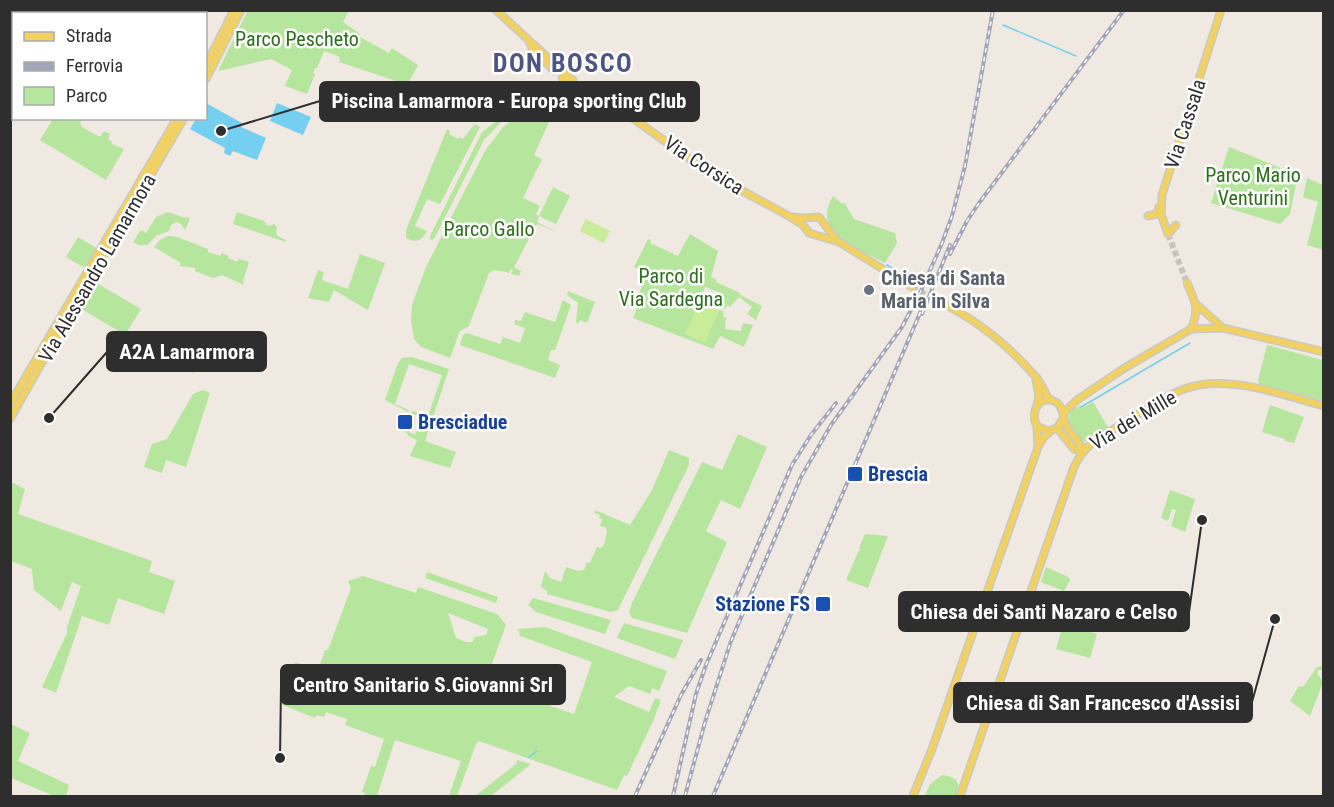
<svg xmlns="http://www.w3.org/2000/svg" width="1334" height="807" viewBox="0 0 1334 807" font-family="'Roboto Condensed',sans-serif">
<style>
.green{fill:#b6e59e;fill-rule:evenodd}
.pitch{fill:#c9ec9a}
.water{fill:#75cff0}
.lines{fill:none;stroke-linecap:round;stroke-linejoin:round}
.stream{stroke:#75cff0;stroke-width:1.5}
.major-tunnel{stroke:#c8c4bd;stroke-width:6;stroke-dasharray:6 3;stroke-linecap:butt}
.major-casing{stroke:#c9c9c9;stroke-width:9}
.major{stroke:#f2d163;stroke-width:6}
.rail-casing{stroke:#a3a6b8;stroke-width:4}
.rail{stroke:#fff;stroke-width:1.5;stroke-dasharray:4.5;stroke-linecap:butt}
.worship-dot{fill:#6b7280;stroke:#fff;stroke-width:2}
.transit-dot{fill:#1a4fb4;stroke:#fff;stroke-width:2}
.labels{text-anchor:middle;stroke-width:5;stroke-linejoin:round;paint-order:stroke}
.park-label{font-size:20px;fill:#2c6e1b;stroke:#fff}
.street-label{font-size:20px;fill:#2e2e2e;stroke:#fff}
.worship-label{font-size:20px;font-weight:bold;fill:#5b616d;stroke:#fff;text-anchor:start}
.transit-label{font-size:20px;font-weight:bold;fill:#164399;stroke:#fff;text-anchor:start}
.district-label{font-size:26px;font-weight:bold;letter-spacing:1.5px;fill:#4d5680;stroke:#fff}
.leader{fill:none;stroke:#2e2e2e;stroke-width:2}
.callout-dot{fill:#2e2e2e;stroke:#fff;stroke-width:2}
.callout{fill:#2e2e2e;stroke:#2e2e2e;stroke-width:2}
.callout-label{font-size:21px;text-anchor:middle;font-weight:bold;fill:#fff}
</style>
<rect width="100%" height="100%" fill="#efe9e1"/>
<g class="green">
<polygon points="248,10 349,11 343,22 359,33 360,37 389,53 392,48 418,65 405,89 408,91 398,109 414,118 413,121 390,112 399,82 339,62 340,57 324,51 317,68 315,68 313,73 315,74 307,94 285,86 292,70 271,59 218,71"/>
<polygon points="547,83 548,84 503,120 484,140 434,239 430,240 430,236 482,132"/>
<path d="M548 93 556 107 534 155 542 159 523 198 540 206 536 214 539 216 553 187 570 196 556 224 539 216 537 222 556 232 537 224 514 267 521 271 519 276 511 274 513 270 511 269 509 273C501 271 495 268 489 273L469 326 460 331 450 358 421 347 414 339 411 321 412 305 426 267 485 151 503 127Z"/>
<polygon points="53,119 83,119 80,123 82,127 98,136 101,136 104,131 110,134 108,139 112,142 112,144 124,149 106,180 40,140"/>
<path d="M475 124 480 127 440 204 427 199 415 226 427 231C422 240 416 244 406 238V230L447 129 450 131 449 134 458 139 460 137 463 139Z"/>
<polygon points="1229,147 1298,175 1290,214 1280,224 1211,203"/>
<polygon points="1307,178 1323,185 1323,250 1307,245 1318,202 1303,197"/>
<path d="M833 196 841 203 845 204 854 219 895 233 897 243 885 263C859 249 810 233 833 196Z"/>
<polygon points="168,212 185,218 186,217 190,218 185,230 181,224 176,222 171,225 169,231 156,236 147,245 139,245 133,242 141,230 146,233 156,217"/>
<polygon points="237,212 264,221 268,226 274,224 277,227 276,232 277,236 286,240 286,242 233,224"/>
<polygon points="690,234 718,251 711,277 716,279 716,282 740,293 740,295 762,306 756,320 747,314 752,307 739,297 730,307 728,305 725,309 719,306 723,294 705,287 686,334 705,342 719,310 724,311 723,317 726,318 725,329 741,331 743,323 753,325 744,347 720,336 713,349 633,318 637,308 633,306 648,274 634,267 648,239 651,240 650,243 678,256"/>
<polygon points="168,236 177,237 208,249 208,252 220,256 222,253 229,256 228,258 237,262 239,259 249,262 243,281 244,285 222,275 213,278 195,271 195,268 180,266 181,263 154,247 161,239"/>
<polygon points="78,237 98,249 88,265 83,267 66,257"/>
<polygon points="360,254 385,263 368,310 334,290 329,302 308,298 318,270 324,272 322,280 348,289"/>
<polygon points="95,282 141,309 125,335 80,308"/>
<polygon points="568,291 595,302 587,323 580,320 578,324 576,322 578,303 567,295"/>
<polygon points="563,300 571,305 555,350 551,350 548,360 560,365 555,378 460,345 463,335 467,333 500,344 503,337 520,343 525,328 514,324 515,320 521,321 525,312 555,322"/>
<polygon points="1267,345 1323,360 1323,401 1259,384 1258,380"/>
<polygon points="412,357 449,369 425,441 456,452 450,468 410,456 417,440 409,436 404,430 415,435 419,425 425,422 426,420 411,413 412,411 428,416 442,375 409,364 395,404 409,410 408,412 385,400 398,363 402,358"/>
<polygon points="203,390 210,393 186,467 166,460 162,473 144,467 152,444 167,439 193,394"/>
<path d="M1093 402 1109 429 1085 442C1074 432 1063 422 1072 407L1075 406 1077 408 1080 405 1082 408Z"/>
<polygon points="1270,405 1304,417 1294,443 1285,441 1285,439 1262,432"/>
<polygon points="738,434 767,447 740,509 721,500 706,531 727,542 687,633 632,618 629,612 632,603 702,462 722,470"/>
<polygon points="669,450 689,458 689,465 618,610 611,612 547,594 547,591 541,587 545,571 550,578 561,582 566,567 578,571 584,570 587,562 590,563 597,547 601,548 604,545 607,531 605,527 600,526 602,519 599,518 600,515 594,513 595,510 630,525 652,490"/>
<polygon points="11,482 25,489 18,514 152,561 149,572 175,581 164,614 118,598 109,625 82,616 56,693 42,687 67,633 67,627 81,586 72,582 61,611 34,590 32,569 11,561"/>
<polygon points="1170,490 1195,499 1185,532 1171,526 1176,510 1172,509 1168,521 1161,518"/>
<polygon points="865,534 888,536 868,588 846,580 858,552 861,549 859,548"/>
<polygon points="1046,567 1068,577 1070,580 1064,591 1041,582"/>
<polygon points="427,572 498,597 496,603 425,578"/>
<path d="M363 576 416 593 418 587 497 614 506 625 485 683 574 714 592 662 520 636 518 629 545 627 667 671 659 691 652 688 650 694 629 686 614 697 649 712 655 698 661 700 654 719 627 776 624 775 617 790 479 741 476 744 457 796H449L461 761 395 740 377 796H364L365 793 362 792 371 766 375 767 384 739 345 725 347 719 326 712 324 717 317 715 315 718 280 704 295 662 318 670 325 650H328L351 588 348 581ZM448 613 488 629 486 635 474 637 473 642H466L456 638Z"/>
<polygon points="533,598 611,620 605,634 536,612 528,605"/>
<polygon points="624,623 683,640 675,659 617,638"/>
<polygon points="1063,624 1097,634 1090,658 1056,649"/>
<polygon points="1323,666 1323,670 1318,670 1317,673 1323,682 1310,716 1290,701 1299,686 1303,687 1317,667"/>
<polygon points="11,724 30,733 18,761 69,785 66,796 54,796 11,778"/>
<polygon points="517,760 531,764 491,796 475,796 516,764"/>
<path d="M942 775C957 777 961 782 956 796H925L930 784Z"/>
</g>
<g class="pitch">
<polygon points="586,219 610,231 604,243 580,231"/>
<polygon points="699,302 719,310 705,343 685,334"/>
<polygon points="170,330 207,351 194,374 157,352"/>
</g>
<g class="water">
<polygon points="206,103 242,123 241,127 266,138 257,160 233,151 230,156 224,153 225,148 190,129 196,119 206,118"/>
<polygon points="277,103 311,117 303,135 270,121"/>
</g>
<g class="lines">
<g class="stream">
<polyline points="1003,25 1076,56"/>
<polyline points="887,265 911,280"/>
<polyline points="1081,407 1190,343"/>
<polyline points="529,757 537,751"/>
</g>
<g class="major-tunnel">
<polyline points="1168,234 1187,283"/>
<polyline points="912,287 936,300"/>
</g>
<g class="major-casing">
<g id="major">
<polyline points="496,10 558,67"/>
<polyline points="529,41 532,48 554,71"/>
<polyline points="206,65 234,10"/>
<polyline points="558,67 563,69 566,75 573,80"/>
<polyline points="562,78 619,108 709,173 789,216 803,225 809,233 839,242 912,287"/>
<polyline points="206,79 241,10"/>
<polyline points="1148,216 1157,214 1159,207"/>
<polyline points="793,217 802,218 819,217 838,242"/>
<polyline points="1176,225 1168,234 1161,214 1162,195 1221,10"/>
<path d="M1187 283C1195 301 1200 309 1191 329"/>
<path d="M936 300C974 318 1008 345 1035 376 1042 383 1044 393 1050 400"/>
<polyline points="1196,304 1223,328"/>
<polyline points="1036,380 1039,396 1037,405"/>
<polyline points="10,404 177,118"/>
<polyline points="1063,413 1077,400 1123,369 1191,329 1223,328 1324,352"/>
<path d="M1064 417 1057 428 1048 431 1037 426C1029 413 1040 393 1056 402 1065 408 1062 419 1067 427 1072 436 1080 440 1083 451"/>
<polyline points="10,419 98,263 105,254 184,118"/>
<polyline points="1037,426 1038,447"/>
<polyline points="1057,428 1074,449 1082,452"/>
<polyline points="913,796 932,749 1038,447 1044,437 1051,431"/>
<path d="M960 796 1074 467C1084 444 1104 435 1124 423 1144 411 1163 397 1184 389 1226 373 1283 395 1324 406"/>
</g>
</g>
<use href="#major" class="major"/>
<g class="rail-casing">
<g id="rail">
<polyline points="950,254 967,221 979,203 1124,10"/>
<polyline points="922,314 950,245"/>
<polyline points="635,796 681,695 701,660"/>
<polyline points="673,796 696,694 706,665 792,465 811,435 836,403"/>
<polyline points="685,796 705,722 731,641 801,477 831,425 902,327 920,293 942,243 952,216 965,166 993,10"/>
<polyline points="713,796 923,306"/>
</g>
</g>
<use href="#rail" class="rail"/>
</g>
<circle class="worship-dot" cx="869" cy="290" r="6"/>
<g class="transit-dot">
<rect x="397" y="414" width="16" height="16" rx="3"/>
<rect x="847" y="466" width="16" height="16" rx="3"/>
<rect x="815" y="596" width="16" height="16" rx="3"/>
</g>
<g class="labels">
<g class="park-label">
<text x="297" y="46">Parco Pescheto</text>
<text x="1253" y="182">Parco Mario<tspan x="1253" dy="23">Venturini</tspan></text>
<text x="489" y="236">Parco Gallo</text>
<text x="671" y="283">Parco di<tspan x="671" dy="23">Via Sardegna</tspan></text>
</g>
<g class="street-label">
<text transform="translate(1185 124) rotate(-72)" y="7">Via Cassala</text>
<text transform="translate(704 165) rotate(33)" y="7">Via Corsica</text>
<text transform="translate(97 268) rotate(-60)" y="7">Via Alessandro Lamarmora</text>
<text transform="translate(1133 420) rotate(-31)" y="7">Via dei Mille</text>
</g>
<g class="worship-label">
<text x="881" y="285">Chiesa di Santa<tspan x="881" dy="23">Maria in Silva</tspan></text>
</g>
<g class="transit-label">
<text x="418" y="429">Bresciadue</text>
<text x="868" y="481">Brescia</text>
<text x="810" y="611" text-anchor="end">Stazione FS</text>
</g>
<g class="district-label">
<text x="563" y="72">DON BOSCO</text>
</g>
</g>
<path class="leader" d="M221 131L320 101M49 418L107 352M1202 520L1189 612M280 758L281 685M1275 619L1252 702"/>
<g class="callout-dot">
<circle cx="221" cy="131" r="6"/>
<circle cx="49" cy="418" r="6"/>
<circle cx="1202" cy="520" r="6"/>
<circle cx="280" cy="758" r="6"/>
<circle cx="1275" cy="619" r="6"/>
</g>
<g class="callout">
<rect x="320" y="82" width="379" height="39" rx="6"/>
<rect x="107" y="332" width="159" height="39" rx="6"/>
<rect x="899" y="592" width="290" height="39" rx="6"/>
<rect x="281" y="665" width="284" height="39" rx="6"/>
<rect x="954" y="683" width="298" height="39" rx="6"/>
</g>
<g class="callout-label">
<text x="509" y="108">Piscina Lamarmora - Europa sporting Club</text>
<text x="187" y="359">A2A Lamarmora</text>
<text x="1044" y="619">Chiesa dei Santi Nazaro e Celso</text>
<text x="423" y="692">Centro Sanitario S.Giovanni Srl</text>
<text x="1103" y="710">Chiesa di San Francesco d'Assisi</text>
</g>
<rect width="1334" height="807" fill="none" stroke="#2e2e2e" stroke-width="24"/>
<rect x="12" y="12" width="195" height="108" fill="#ffffff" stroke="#ababab" stroke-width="1.5"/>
<rect x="24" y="32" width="30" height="9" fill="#f2d163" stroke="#ababab" stroke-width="1.5"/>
<text x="66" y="42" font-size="18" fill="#2e2e2e">Strada</text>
<rect x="24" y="62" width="30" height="9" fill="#a3a6b8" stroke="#ababab" stroke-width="1.5"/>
<text x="66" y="72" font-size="18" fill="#2e2e2e">Ferrovia</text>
<rect x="24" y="87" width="30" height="18" fill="#b6e59e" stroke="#ababab" stroke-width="1.5"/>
<text x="66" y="102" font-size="18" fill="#2e2e2e">Parco</text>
</svg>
